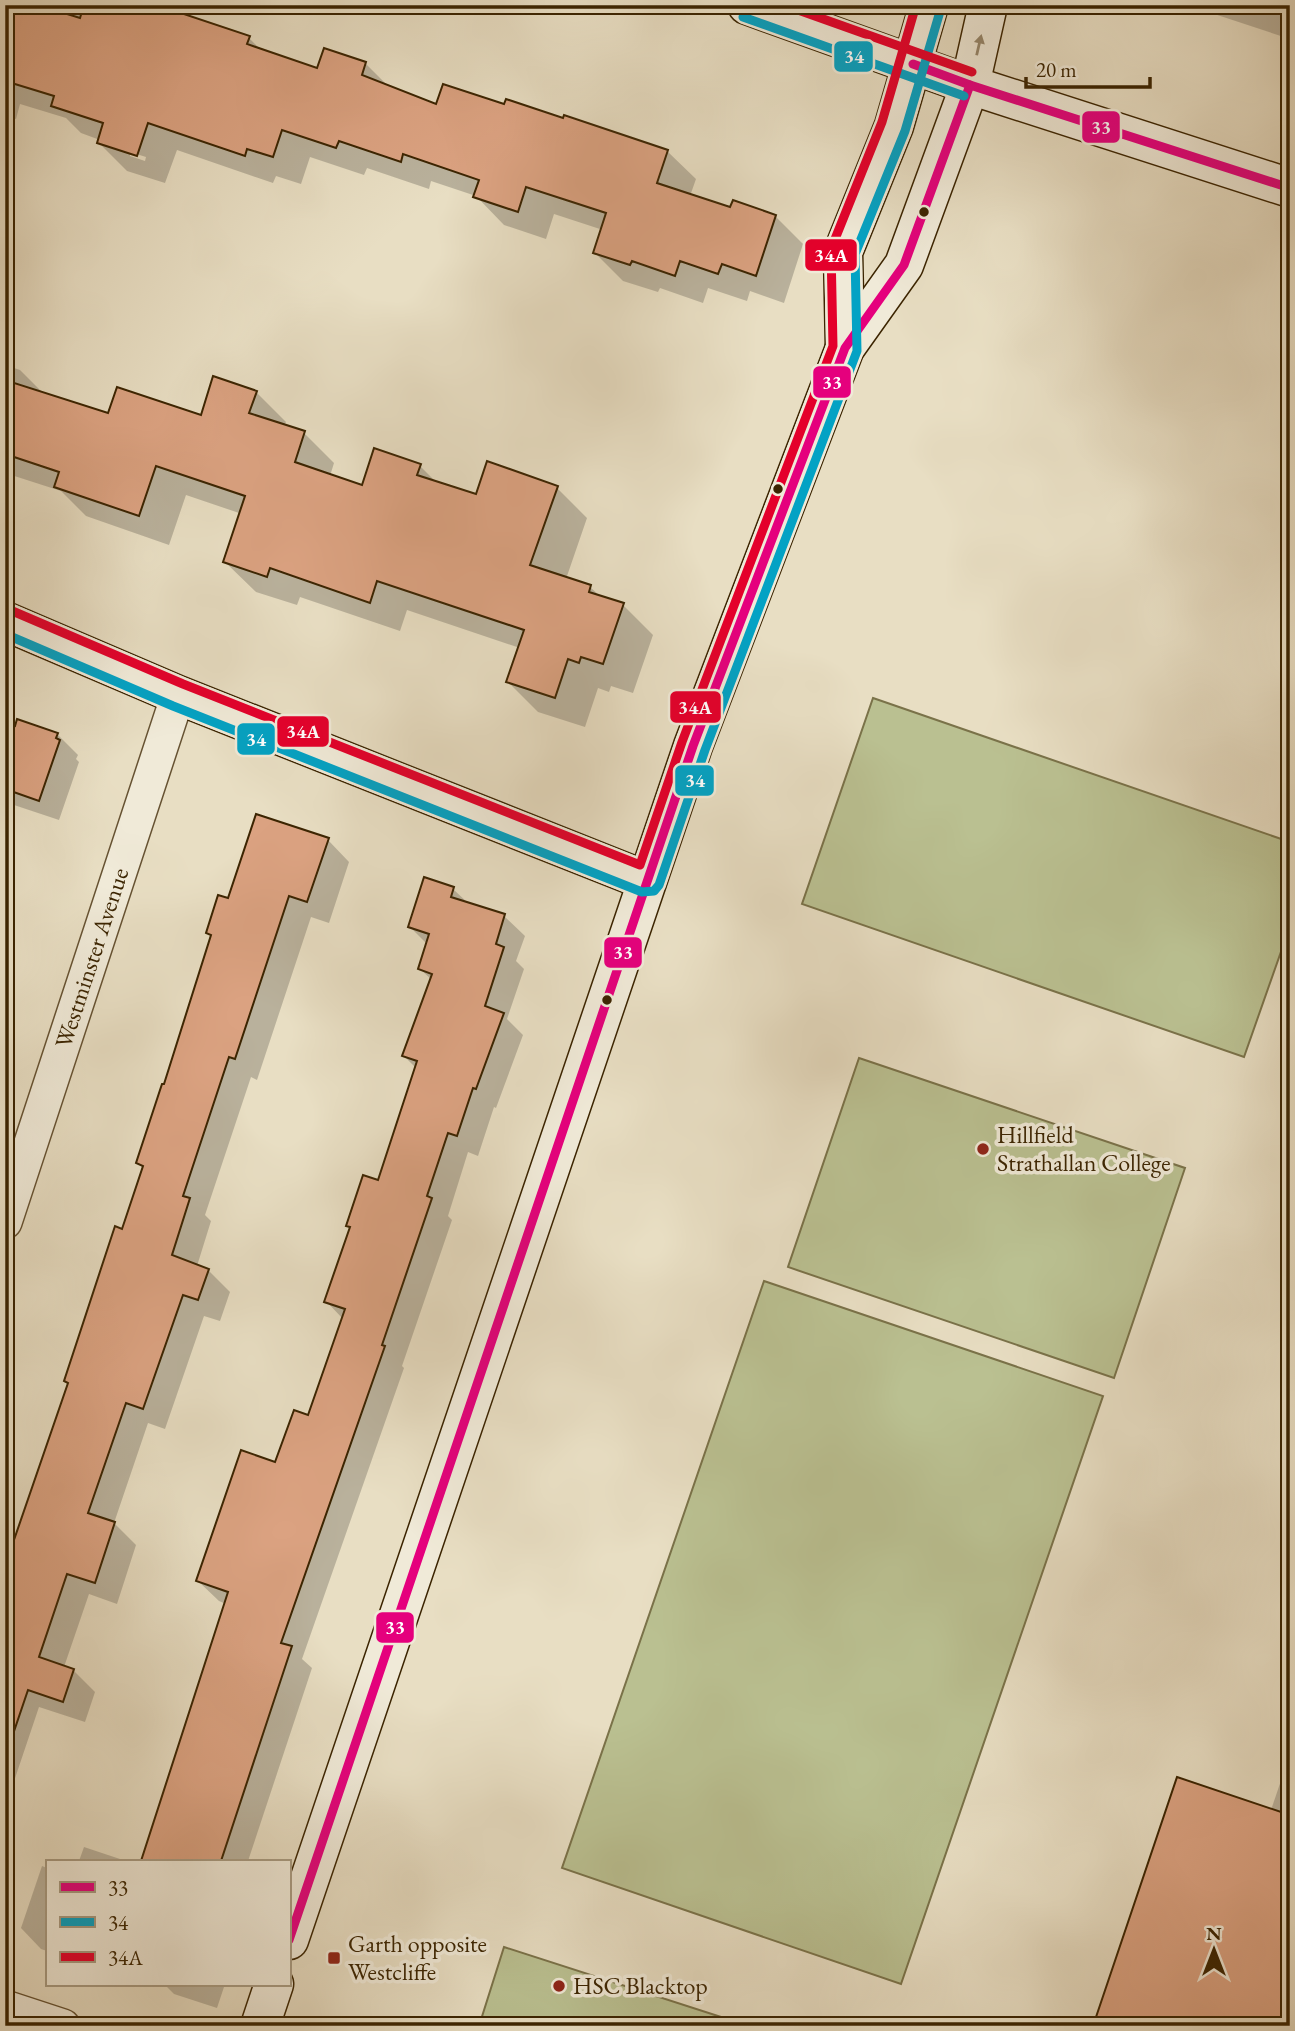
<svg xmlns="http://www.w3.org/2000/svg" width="1295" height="2031" viewBox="0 0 1295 2031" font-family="'EB Garamond',serif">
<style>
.green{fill:#bac091;stroke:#7a7249;stroke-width:2}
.shadow{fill:#0003;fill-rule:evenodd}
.building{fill:#dba281;stroke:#3b2401;stroke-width:2}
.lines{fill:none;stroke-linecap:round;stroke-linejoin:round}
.street-casing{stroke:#665232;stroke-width:36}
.secondary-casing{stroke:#3b2401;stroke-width:41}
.street{stroke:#f0ead8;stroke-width:33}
.secondary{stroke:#f0ead8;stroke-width:38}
.bus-1-casing{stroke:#f0ead8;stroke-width:14}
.bus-2-casing{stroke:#f0ead8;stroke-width:14}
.bus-3-casing{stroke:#f0ead8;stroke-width:14}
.bus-1{stroke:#e5007d;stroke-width:9}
.bus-2{stroke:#03a2c4;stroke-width:9}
.bus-3{stroke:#e4002b;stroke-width:9}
.oneway{fill:#96876c}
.bus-dot{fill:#3b2401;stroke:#f0ead8;stroke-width:2.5}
.poi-dot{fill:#8f2418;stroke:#f0ead8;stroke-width:2.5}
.labels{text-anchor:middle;stroke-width:7;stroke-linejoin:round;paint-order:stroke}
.street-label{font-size:24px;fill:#3b2401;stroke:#f0ead8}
.poi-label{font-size:24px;fill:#3b2401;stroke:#f0ead8;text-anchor:start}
.line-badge{stroke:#f0ead8;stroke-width:2.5}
.badge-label{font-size:19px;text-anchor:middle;font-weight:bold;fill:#fff}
</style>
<rect width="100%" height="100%" fill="#e8dec3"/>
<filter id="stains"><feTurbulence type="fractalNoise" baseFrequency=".00286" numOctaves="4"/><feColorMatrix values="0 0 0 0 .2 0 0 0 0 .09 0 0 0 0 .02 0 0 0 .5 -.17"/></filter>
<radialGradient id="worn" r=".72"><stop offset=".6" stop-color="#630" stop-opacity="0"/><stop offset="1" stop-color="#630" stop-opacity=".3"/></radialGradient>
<g class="green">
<polygon points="873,698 1290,842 1290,926 1244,1057 802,904"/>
<polygon points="859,1058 1185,1168 1114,1378 788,1267"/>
<polygon points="764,1281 1103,1396 901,1984 562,1868"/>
<polygon points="504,1947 749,2026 479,2026"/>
</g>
<g class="shadow">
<path d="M5 5H165L172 12 249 38 262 51 318 70 365 63 390 88 437 106H505L667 151 696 179 690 196 731 209 775 216 803 244 784 303 750 291 747 301 708 288 703 303 660 288 658 292 623 281 595 253 603 230 554 214 546 239 504 225 476 196 431 181 429 189 367 168 364 175 310 157 301 184 276 176 273 183 177 150 165 183 127 171 99 143 100 140 81 133 66 118 20 104 16 119 5 115ZM130 152 146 157 145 161 130 156Z"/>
<polygon points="1191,5 1290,5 1290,39 1193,7"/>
<polygon points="5,365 20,370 44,394 109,415 202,417 256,392 286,422 284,426 304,433 334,463 330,476 363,487 420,466 438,484 478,496 557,488 587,518 566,579 590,587 601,597 623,605 653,635 633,693 611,686 609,692 598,688 585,727 538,712 508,682 520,648 407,610 400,631 300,597 297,605 256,592 225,562 242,514 186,495 169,545 86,516 61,491 5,473"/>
<polygon points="5,724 57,734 78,755 76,759 79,762 59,820 5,802"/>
<polygon points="328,840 349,862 329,923 311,917 257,1080 251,1077 205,1215 211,1221 197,1266 208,1270 230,1292 220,1321 204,1316 165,1429 148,1423 114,1523 136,1545 117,1604 89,1594 64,1667 73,1670 95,1692 85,1722 39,1707 5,1808 5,1575 144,1169 138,1163 165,1087 213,937 208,932 229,900"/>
<polygon points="453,889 469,904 504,916 525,936 516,961 524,969 507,1019 523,1035 496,1108 494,1107 478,1156 468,1152 448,1216 452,1220 402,1366 404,1368 302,1659 312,1668 248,1861 143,1861 226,1604 219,1601 198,1581 309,1417 343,1319 326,1301 351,1229 348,1226 379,1182 416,1068 404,1056 432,980 420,969 428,945 410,927"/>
<polygon points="1290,1754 1290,2026 1271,1810"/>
<polygon points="84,1847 126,1861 79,1861"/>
<polygon points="42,1866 47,1868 47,1951 41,1949 21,1928"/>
<polygon points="164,1984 225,1984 217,2008 174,1994"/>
</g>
<g class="building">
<polygon points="5,5 38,5 80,18 84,5 157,5 250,36 247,44 317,68 324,48 366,62 362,75 436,104 443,84 504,104 506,99 563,118 564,115 668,150 657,183 730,207 733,200 776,215 756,276 722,264 718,274 680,261 675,276 632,261 630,265 593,253 606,213 526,187 518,212 473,197 479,180 403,154 401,162 339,141 336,148 282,130 273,157 247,149 245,156 148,123 137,156 97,143 103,123 51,106 54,96 5,81"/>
<polygon points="213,376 257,391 249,413 305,431 295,462 362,485 374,448 421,464 417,475 476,494 487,461 558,486 530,565 591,585 589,592 624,603 603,664 581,657 579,663 568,659 555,698 506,682 524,630 377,581 370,603 270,568 267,577 223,562 245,496 156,466 139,516 54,487 59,472 5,454 5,380 108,413 117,387 201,415"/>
<polygon points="17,719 58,733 56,738 60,740 39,801 5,789 5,723 15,726"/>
<polygon points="256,814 329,838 307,902 289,896 235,1059 229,1057 183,1196 190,1198 172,1255 209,1269 198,1300 183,1295 143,1409 126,1403 88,1513 115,1522 95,1583 67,1574 39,1657 74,1669 63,1702 28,1690 11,1740 5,1739 5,1566 68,1383 64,1381 115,1226 122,1229 143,1166 136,1163 162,1084 164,1084 211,935 206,933 218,895 228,898"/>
<polygon points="424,877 454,887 451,897 505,914 496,944 504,947 485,1006 504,1013 476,1089 473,1088 457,1136 448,1133 427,1196 432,1198 382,1345 385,1346 281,1643 292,1646 221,1861 141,1861 228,1592 196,1581 241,1450 275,1462 294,1410 308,1415 345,1309 324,1302 350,1227 346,1226 363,1175 378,1180 417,1061 402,1056 432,974 418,969 429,934 408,927"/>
<polygon points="1177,1777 1290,1815 1290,2026 1093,2026"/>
</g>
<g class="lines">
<g class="street-casing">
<g id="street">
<path id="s1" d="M5 1222 178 695"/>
<polyline points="5,2007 63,2026"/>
</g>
</g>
<g class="secondary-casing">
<g id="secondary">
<polyline points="747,5 970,85 1290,188"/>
<polyline points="845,348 843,252 894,126 929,5"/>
<polyline points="5,621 178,695 647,881"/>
<polyline points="289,1940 693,746 845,348 904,265 970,85 988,5"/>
<polyline points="260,2026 274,1984"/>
</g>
</g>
<use href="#street" class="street"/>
<use href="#secondary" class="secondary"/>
<g class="bus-1-casing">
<g id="bus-1">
<polyline points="913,64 970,85 1290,188"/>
<polyline points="289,1940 693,746 845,348 904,265 970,85"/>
</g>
</g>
<g class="bus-2-casing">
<g id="bus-2">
<polyline points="743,17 964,96"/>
<polyline points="5,634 173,706 642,892 654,891 659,885 705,750 857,351 855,254 905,131 941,8"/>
</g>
</g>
<g class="bus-3-casing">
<g id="bus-3">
<polyline points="784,5 972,72"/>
<polyline points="10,610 183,684 640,865 682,742 833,346 831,249 882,122 916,5"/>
</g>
</g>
<use href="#bus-1" class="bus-1"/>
<use href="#bus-2" class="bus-2"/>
<use href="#bus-3" class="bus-3"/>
</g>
<defs><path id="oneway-solid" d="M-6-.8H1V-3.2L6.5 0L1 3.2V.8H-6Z" transform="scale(1.75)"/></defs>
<use class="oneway" href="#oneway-solid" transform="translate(979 45) rotate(-77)"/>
<g class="bus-dot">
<circle cx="924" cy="212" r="6"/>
<circle cx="778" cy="489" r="6"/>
<circle cx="607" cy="1000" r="6"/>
</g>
<g class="poi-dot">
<circle cx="983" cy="1149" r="7"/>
<rect x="327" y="1951" width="14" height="14" rx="3.5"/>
<circle cx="559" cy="1986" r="7"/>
</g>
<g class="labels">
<g class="street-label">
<text dy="8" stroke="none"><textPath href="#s1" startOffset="278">Westminster Avenue</textPath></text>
</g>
<g class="poi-label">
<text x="997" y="1143">Hillfield<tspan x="997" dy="28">Strathallan College</tspan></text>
<text x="348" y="1952">Garth opposite<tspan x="348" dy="28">Westcliffe</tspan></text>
<text x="573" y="1994">HSC Blacktop</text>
</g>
</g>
<g class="line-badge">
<rect x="833" y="40" width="41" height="33" rx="7" fill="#03a2c4"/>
<rect x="1081" y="110" width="40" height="34" rx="7" fill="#e5007d"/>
<rect x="804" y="238" width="54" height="34" rx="7" fill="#e4002b"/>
<rect x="812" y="365" width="40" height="34" rx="7" fill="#e5007d"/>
<rect x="669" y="690" width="53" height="34" rx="7" fill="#e4002b"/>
<rect x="276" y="715" width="54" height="33" rx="7" fill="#e4002b"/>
<rect x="236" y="722" width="40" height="34" rx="7" fill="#03a2c4"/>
<rect x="674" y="764" width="41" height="33" rx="7" fill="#03a2c4"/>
<rect x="603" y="936" width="40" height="33" rx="7" fill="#e5007d"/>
<rect x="375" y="1611" width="40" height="33" rx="7" fill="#e5007d"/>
</g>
<g class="badge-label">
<text x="854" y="63">34</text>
<text x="1101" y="134">33</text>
<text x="831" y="262">34A</text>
<text x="832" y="389">33</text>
<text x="695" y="714">34A</text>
<text x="303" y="738">34A</text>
<text x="256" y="746">34</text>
<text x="695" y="787">34</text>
<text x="623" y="959">33</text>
<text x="395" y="1634">33</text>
</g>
<rect width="1295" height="2031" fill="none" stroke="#e8dec3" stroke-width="28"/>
<rect x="7" y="7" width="1281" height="2017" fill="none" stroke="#3b2401" stroke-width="3.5"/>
<rect x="14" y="14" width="1267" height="2003" fill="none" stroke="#3b2401" stroke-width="2"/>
<rect x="46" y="1860" width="245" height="126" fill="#f0ead8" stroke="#a89b82" stroke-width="2"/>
<rect x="60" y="1882" width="35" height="10" fill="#e5007d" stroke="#a89b82" stroke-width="2"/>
<text x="108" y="1895" font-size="21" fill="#3b2401">33</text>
<rect x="60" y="1917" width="35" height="10" fill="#03a2c4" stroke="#a89b82" stroke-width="2"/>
<text x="108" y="1930" font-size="21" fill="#3b2401">34</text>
<rect x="60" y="1952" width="35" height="10" fill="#e4002b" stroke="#a89b82" stroke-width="2"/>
<text x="108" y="1965" font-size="21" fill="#3b2401">34A</text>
<g transform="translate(1214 1950)" stroke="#f0ead8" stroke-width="5" paint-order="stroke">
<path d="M0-5L12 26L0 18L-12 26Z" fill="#3b2401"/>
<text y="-10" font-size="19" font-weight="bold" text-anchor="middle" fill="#3b2401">N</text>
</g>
<path d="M1026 77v10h124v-10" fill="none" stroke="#3b2401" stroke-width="3.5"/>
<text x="1036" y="77" font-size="21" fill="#3b2401" stroke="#f0ead8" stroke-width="5" paint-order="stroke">20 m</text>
<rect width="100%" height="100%" filter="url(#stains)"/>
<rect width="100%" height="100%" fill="url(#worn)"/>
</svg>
